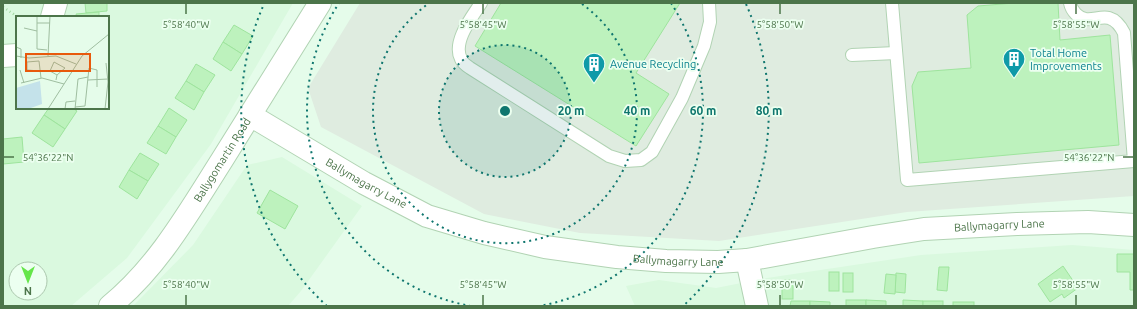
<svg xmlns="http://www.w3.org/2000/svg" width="1137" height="309" viewBox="0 0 1137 309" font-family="Ubuntu,sans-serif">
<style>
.residential{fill:#daf9df;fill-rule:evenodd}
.industrial{fill:#dfece0}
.building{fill:#bdf2bd;stroke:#9ee49d}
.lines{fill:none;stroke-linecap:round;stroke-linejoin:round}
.service-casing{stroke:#b1d3b3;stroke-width:14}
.minor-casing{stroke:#b1d3b3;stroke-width:24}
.path{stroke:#a0d7a0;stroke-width:2.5;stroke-dasharray:1 3;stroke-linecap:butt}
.service{stroke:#fff;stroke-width:12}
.minor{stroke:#fff;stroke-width:22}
.ticks{fill:none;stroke:#4c754a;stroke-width:1.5}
.ring{fill:none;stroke:#0f766e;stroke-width:2;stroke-dasharray:2 4}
.labels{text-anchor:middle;stroke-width:3.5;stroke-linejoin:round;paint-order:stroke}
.culture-label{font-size:11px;fill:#0d838f;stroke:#ecfff0;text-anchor:start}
.street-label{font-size:11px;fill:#4c754a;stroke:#ecfff0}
.inset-road{fill:none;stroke:#9fbea0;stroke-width:1}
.view{fill:#e8590c;fill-opacity:0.15;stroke:#e8590c;stroke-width:2}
.inset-edge{fill:none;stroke:#4c754a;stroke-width:2}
.ticks-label{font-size:10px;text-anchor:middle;fill:#4c754a;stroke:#ecfff0;stroke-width:3.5;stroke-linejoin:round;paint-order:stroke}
.centre{fill:#0f766e;stroke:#ecfff0;stroke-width:2}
.ring-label{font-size:12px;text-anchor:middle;font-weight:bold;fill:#0f766e;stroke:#ecfff0;stroke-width:3.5;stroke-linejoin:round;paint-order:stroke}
</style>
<rect width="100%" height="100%" fill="#e5fcea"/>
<g class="residential">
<path d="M3 3H293L211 144 127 258 71 306H3ZM17 17H108V108H17ZM16 269H40V293H16Z"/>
<polygon points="282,157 362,206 301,291 288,306 133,306 193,245 247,165"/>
<polygon points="1072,245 1134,250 1134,306 635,306 626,286 659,280 716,288 767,278 921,255"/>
</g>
<polygon class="industrial" points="360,3 1134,3 1134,196 907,212 719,241 580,233 484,214 321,127 308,88"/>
<g class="building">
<polygon points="85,3 107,3 107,11 86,13"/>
<polygon points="501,3 680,3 636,73 669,94 636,146 475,46"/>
<polygon points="1014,3 1058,3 1060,40 1110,35 1119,145 919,163 912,86 918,72 971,68 967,15 978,6"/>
<polygon points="99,12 99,17 77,17 76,14"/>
<polygon points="234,25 253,36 242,54 223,42"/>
<polygon points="223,42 242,54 231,71 213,59"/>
<polygon points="196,64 215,75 204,92 186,81"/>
<polygon points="186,81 204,92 194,110 175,98"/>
<polygon points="49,108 72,108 77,111 65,129 44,115"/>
<polygon points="169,108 187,120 176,137 158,126"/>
<polygon points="44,115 65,129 53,147 32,133"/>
<polygon points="158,126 176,137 166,154 147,143"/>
<polygon points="22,137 24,162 3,164 3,139"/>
<polygon points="140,153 159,164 148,181 129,170"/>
<polygon points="129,170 148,181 137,199 119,187"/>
<polygon points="270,190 298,206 285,229 257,213"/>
<polygon points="1117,254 1134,254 1134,290 1130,290 1130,272 1117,272"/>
<polygon points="1063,266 1078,288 1064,298 1062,294 1050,302 1038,284"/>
<polygon points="939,267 949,267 947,291 937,290"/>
<rect x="829" y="272" width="10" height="19"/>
<rect x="843" y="273" width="10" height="19"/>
<polygon points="896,273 906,274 905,293 895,292"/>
<polygon points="886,274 896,275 895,294 884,293"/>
<rect x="782" y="280" width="11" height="19"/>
<rect x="846" y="300" width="20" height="6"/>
<polygon points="866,300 886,301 886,306 866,306"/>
<polygon points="903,300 923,301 923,306 903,306"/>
<polygon points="791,301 810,301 810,306 790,306"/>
<polygon points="810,301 830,302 830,306 810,306"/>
<rect x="923" y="301" width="20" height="5"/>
<rect x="953" y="302" width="21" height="4"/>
</g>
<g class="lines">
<g class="service-casing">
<g id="service">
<path d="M481 3C472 17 452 42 461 59 462 62 467 66 470 68L609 156 625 161 641 160 652 152 682 98 704 46 710 22 709 3"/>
<path d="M892 3 907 180 1134 161 1124 33C1121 27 1116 20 1109 18 1098 15 1087 25 1076 14 1072 10 1071 8 1070 3"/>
<polyline points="852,55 896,53"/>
</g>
</g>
<g class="minor-casing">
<g id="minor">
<polyline points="52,17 56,3"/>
<polyline points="3,56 17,55"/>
<path id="s1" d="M250 115 364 183 427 216 484 233 545 247 617 257 666 261 718 262 747 260 873 237 924 229 1017 224 1088 222 1134 225"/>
<polyline points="747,260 757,306"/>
<path id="s2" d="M110 306C158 267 189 212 222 160 255 108 287 55 320 3"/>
</g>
</g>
<polyline class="path" points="3,7 18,17"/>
<use href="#service" class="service"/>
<use href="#minor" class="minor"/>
</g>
<path class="ticks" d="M186 4V14M483 4V14M780 4V14M1076 4V14M4 157H14M1123 157H1133M186 295V305M483 295V305M780 295V305M1076 295V305"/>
<circle cx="505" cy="111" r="66" fill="#0f766e" fill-opacity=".12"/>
<g class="ring">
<circle cx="505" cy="111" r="66"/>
<path d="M582 4A132 132 0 1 1 428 4"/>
<path d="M471 306A198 198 0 0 1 339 3M671 3A198 198 0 0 1 539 306"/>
<path d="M327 306A264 264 0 0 1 264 4M746 4A264 264 0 0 1 683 306"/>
</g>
<defs>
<g id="building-pin" transform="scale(1.15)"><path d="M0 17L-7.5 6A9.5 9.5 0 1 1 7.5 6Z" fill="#0f9aa8" stroke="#ecfff0"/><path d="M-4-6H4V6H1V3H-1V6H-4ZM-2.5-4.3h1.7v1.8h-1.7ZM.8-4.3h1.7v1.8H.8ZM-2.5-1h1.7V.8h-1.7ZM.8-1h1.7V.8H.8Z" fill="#fff"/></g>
</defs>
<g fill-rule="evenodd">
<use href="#building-pin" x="1014" y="59"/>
<use href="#building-pin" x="594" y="64"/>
</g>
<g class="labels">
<g class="culture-label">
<text x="1030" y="57">Total Home<tspan x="1030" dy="13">Improvements</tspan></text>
<text x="610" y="68">Avenue Recycling</text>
</g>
<g class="street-label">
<text dy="4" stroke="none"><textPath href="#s2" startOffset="185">Ballygomartin Road</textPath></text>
<text dy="4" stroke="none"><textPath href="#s1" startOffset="135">Ballymagarry Lane</textPath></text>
<text dy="4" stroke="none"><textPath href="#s1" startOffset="784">Ballymagarry Lane</textPath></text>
<text dy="4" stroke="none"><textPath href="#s1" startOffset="460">Ballymagarry Lane</textPath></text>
</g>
</g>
<g transform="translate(16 16)">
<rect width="93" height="93" fill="#e5fcea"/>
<path d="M24 65 26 88 12 93H0V72Z" fill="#c4e2ea"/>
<path class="inset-road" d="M21 0V33L31 34M21 7H34M8 12 21 15M0 31 5 33V42M0 40 13 42 40 40 60 48M32 40 34 0M4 54 8 67M24 55 11 54V46L23 45 25 62M40 64 41 59 49 52 38 46 34 55 41 59M72 64 92 63M5 67 26 62 48 68M59 91 69 90 73 52 81 54V71M32 93 66 40 93 18M49 93 50 86 59 85M59 93 62 63 72 61M89 93 92 66 90 47"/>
<path class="view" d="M10 38H74V55H10Z"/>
<rect width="93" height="93" class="inset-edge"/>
</g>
<g class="ticks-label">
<text x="186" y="28">5°58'40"W</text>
<text x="483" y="28">5°58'45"W</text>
<text x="780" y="28">5°58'50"W</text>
<text x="1076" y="28">5°58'55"W</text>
<text x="1089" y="161">54°36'22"N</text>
<text x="48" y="161">54°36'22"N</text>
<text x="186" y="288">5°58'40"W</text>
<text x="483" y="288">5°58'45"W</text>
<text x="780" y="288">5°58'50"W</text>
<text x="1076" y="288">5°58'55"W</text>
</g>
<circle cx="505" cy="111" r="6" class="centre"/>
<g class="ring-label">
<text x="571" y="115">20 m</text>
<text x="637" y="115">40 m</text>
<text x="703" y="115">60 m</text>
<text x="769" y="115">80 m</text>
</g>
<rect width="1137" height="309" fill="none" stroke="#4c754a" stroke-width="8"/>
<g transform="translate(28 281) rotate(180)"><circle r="19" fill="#ecfff0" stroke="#acc8ae"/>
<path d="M0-3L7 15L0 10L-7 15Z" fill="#65e64a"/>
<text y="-6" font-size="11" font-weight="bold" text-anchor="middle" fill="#4c754a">N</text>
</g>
</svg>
